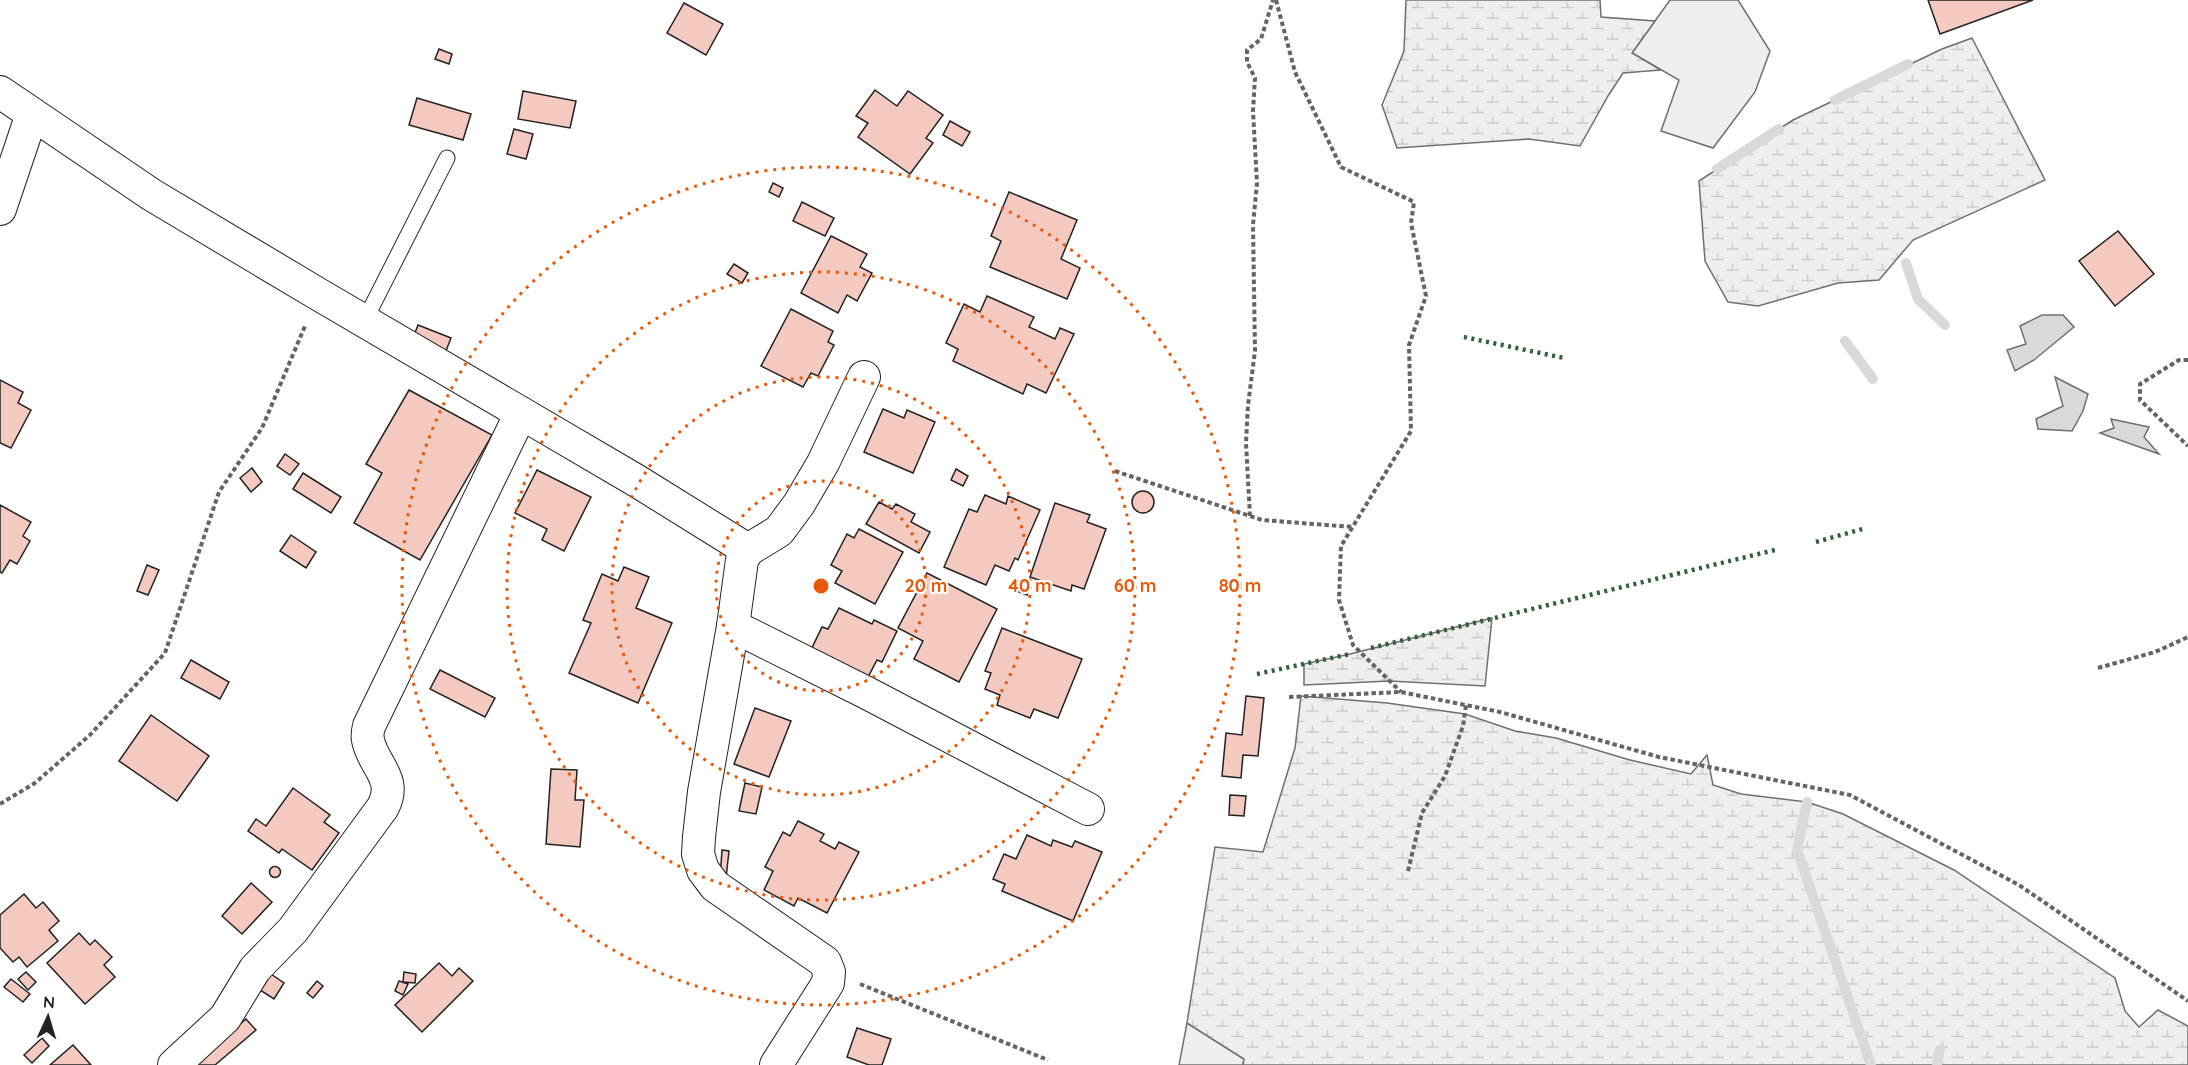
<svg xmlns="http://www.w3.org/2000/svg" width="2188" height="1065" viewBox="0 0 2188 1065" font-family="Quicksand,sans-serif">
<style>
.grass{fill:#eee;stroke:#6f6f6f;stroke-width:1.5}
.wetland{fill:url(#wetland-marsh);stroke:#6f6f6f;stroke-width:1.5}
.water{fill:#d9d9d9;stroke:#6f6f6f;stroke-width:1.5}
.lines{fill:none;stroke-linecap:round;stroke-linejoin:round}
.stream{stroke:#d9d9d9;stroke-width:10}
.building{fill:#f3c9c0;stroke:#222;stroke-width:1.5}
.service-casing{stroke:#222;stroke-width:17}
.minor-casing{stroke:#222;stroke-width:34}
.path{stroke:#646464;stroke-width:4;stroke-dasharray:4.5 3;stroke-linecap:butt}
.service{stroke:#fff;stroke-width:15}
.minor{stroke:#fff;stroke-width:32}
.hedge{stroke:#2f5e38;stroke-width:4.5;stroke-dasharray:3 4.5;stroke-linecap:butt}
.ring{fill:none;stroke:#e8590c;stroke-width:3;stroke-dasharray:3 6}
.centre{fill:#e8590c;stroke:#fff;stroke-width:3}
.ring-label{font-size:18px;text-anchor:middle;font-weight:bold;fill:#e8590c;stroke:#fff;stroke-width:4.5;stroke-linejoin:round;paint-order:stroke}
</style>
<defs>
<pattern id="wetland-marsh" width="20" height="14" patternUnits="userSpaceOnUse" patternTransform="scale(1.5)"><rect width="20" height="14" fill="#eee"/><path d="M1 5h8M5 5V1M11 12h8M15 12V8" fill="none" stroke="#ccc"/></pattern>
</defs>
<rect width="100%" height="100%" fill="#fff"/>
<g class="grass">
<polygon points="1670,0 1738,0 1770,51 1755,92 1713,148 1661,131 1679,80 1632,53"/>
<polygon points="1187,1023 1244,1059 1243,1065 1179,1065"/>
</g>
<g class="wetland">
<polygon points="1406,0 1600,0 1601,17 1655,21 1632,53 1661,70 1623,73 1608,96 1580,146 1529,139 1397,148 1382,105 1404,51"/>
<polygon points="1972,38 2045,180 1913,240 1879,280 1838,283 1758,306 1728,302 1705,261 1699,181 1793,120 1942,49"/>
<polygon points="1492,618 1485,686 1389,681 1304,685 1304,664 1350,654"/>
<polygon points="1301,696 1387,703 1465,714 1515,731 1556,738 1630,760 1691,774 1707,755 1713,785 1741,794 1807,802 1843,814 1954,870 2115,978 2125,1011 2139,1027 2158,1010 2188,1026 2188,1065 1243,1065 1244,1059 1187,1023 1215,847 1263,852 1295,748"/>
</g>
<g class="water">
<polygon points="2042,315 2063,315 2074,327 2034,360 2015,371 2007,350 2026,344 2020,326"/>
<polygon points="2055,377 2088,394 2083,411 2072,431 2038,429 2036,419 2063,406"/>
<polygon points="2111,419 2149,427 2144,437 2159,454 2100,433 2114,428"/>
</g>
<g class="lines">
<g class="stream">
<polyline points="1835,100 1908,64"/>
<polyline points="1717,169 1779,129"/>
<polyline points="1906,263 1918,299 1945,325"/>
<polyline points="1845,341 1873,379"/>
<polyline points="1807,802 1797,850 1871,1065"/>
<polyline points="1937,1065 1940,1050"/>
</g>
</g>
<g class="building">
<polygon points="1928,0 2033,0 1940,34"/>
<polygon points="684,3 723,24 706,55 667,33"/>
<polygon points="439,49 452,54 449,64 435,59"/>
<polygon points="875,90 897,106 908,91 943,115 926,138 933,143 910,174 858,137 868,123 856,116"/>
<polygon points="523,91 576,101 570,128 518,119"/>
<polygon points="417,98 471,114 463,140 409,125"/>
<polygon points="950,121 970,132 962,146 943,135"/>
<polygon points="514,129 533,134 526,159 507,154"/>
<polygon points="773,183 783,188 779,197 769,192"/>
<polygon points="1009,192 1077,220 1061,259 1080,268 1067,299 990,267 1001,241 991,236"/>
<polygon points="802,202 834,218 825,236 793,221"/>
<polygon points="2118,231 2154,274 2115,306 2079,261"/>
<polygon points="831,236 867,254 860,267 872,273 857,301 847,295 838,313 801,293"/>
<polygon points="734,264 748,273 742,283 727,274"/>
<polygon points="987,296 1034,317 1029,327 1055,339 1060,328 1074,334 1046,393 1027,384 1023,394 953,361 958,349 946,343 964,304 980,312"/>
<polygon points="791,309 833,331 828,342 834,345 818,376 811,373 803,387 761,366"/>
<polygon points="418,325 451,338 444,356 411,343"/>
<polygon points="0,380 23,392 18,403 31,410 11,448 0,443"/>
<polygon points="409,390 492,435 420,560 354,523 382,473 366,464"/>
<polygon points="883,409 904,418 907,410 935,422 913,473 864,452"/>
<polygon points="285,454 299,464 290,475 277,466"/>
<polygon points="252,468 262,482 251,492 240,478"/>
<polygon points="956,469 968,476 963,486 951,480"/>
<polygon points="537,470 591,497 564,551 542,540 547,529 515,513"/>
<polygon points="303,473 341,497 331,513 293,489"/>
<circle cx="1143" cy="502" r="11"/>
<polygon points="985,495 1006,504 1008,496 1040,510 1018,560 1015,558 1009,571 995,565 986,585 944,567 969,509 977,512"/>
<polygon points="879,502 892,509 896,504 915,514 911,522 930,532 919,553 866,524"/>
<polygon points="1055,503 1090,515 1087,522 1106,529 1084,589 1072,585 1071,591 1030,577"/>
<polygon points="0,505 31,522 23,536 30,541 17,564 10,560 2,573 0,572"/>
<polygon points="859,529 903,552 875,604 835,583 842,571 831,565 847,534 854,538"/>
<polygon points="291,535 316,552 306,568 280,551"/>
<polygon points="147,565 159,570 148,595 137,591"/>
<polygon points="624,567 649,577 636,608 672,623 638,703 569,673 591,623 583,620 602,574 618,581"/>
<polygon points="927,573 997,609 959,682 914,659 923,641 898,628"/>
<polygon points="1014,579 1030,584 1027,595 1011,589"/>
<polygon points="839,608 872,624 874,620 897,631 882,662 877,660 866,681 809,654 822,627 828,629"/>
<polygon points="1002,628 1082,659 1058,718 1034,709 1030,718 997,705 1000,695 985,689 991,673 985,671"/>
<polygon points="191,660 229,682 220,699 181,678"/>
<polygon points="440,670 495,698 485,717 430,689"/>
<polygon points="1246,696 1264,698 1258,756 1243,755 1241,778 1222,776 1226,733 1242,735"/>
<polygon points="755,708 791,721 769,777 734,764"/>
<polygon points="151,715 209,756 177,801 119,761"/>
<polygon points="551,769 577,770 575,800 584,800 580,847 546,844"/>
<polygon points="745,783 762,787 756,814 739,811"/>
<polygon points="293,788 330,815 324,822 339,833 312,870 282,849 279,853 248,831 256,819 266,826"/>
<polygon points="1230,795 1246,796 1244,816 1229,815"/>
<polygon points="798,821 824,834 820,841 835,849 839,842 859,852 827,913 798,898 794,906 764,890 773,871 765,867 783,832 790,836"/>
<polygon points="1027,835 1051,846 1053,840 1072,847 1075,841 1102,852 1073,921 1002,891 1005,884 993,879 1004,854 1016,859"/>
<polygon points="722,850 729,851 726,878 720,878"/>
<circle cx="275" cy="872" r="5.5"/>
<polygon points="251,883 272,902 242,934 222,916"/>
<polygon points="24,894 36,908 43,902 59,921 49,930 58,941 27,967 19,957 13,962 0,948 0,915"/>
<polygon points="79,933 90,945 95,940 112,957 104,965 115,977 85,1004 47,963"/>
<polygon points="439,963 452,976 459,968 473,981 422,1032 395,1005"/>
<polygon points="26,972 36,982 28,990 18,979"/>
<polygon points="404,972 416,974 415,983 403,982"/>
<polygon points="271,974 284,983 274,999 260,990"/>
<polygon points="11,979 30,994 23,1002 4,987"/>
<polygon points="317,981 323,986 313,998 307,993"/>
<polygon points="399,981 408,984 403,995 395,991"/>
<polygon points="246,1019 256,1030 215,1065 192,1065"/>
<polygon points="857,1028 891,1039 882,1065 869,1065 847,1057"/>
<polygon points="42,1038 49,1046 32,1063 24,1055"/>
<polygon points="73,1045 91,1065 50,1065"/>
</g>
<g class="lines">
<g class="service-casing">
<polyline id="service" points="365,320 447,158"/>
</g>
<g class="minor-casing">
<g id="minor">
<polyline points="0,92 152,195 318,294 637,481 748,550"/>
<polyline points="0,209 32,114"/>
<polyline points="733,626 867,693 1088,809"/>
<path d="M174 1065 225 1018 255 969 293 930 383 807C398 778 373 766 368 740 367 736 368 730 369 726L521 413"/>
<polyline points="776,1065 828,983 829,972 825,962 715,886 703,870 698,854 699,837 704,792 733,626 742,560 748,550 779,531 799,504 823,463 864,377"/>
</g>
</g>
<g class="path">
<polyline points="1276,0 1295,72 1341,167 1414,202 1411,223 1426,296 1409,345 1411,431 1341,546 1339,600 1353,645 1401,692"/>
<polyline points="2188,360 2179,360 2140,384 2140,400 2188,446"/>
<polyline points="1115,471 1262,520 1353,527"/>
<polyline points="1250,516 1246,443 1248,405 1255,351 1253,225 1257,183 1253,111 1255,78 1247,62 1247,50 1261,39 1273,0"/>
<polyline points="2098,668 2155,652 2188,637"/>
<polyline points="1289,697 1401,692 1500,712 1659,757 1850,795 2019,885 2188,1001"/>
<polyline points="0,804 35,783 90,735 165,653 219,492 262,428 305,326"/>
<polyline points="1408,871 1422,813 1445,776 1463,726 1466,705"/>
<polyline points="860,984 1048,1060"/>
</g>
<use href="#service" class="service"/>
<use href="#minor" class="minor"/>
<g class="hedge">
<polyline points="1464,337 1564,358"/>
<polyline points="1816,542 1866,528"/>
<polyline points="1371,648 1779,549"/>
<polyline points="1257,674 1350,654"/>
</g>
</g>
<g class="ring">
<circle cx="821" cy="586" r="105"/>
<circle cx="821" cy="586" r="209"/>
<circle cx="821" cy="586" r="314"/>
<circle cx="821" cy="586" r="419"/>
</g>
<circle cx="821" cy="586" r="9" class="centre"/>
<g class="ring-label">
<text x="926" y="592">20 m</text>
<text x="1030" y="592">40 m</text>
<text x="1135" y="592">60 m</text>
<text x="1240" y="592">80 m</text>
</g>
<g transform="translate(48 1017) rotate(4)" stroke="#ffffff" stroke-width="4.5" paint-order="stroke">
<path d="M0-4.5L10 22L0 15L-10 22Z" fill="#222222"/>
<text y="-9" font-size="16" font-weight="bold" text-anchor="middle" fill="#222222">N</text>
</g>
</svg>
